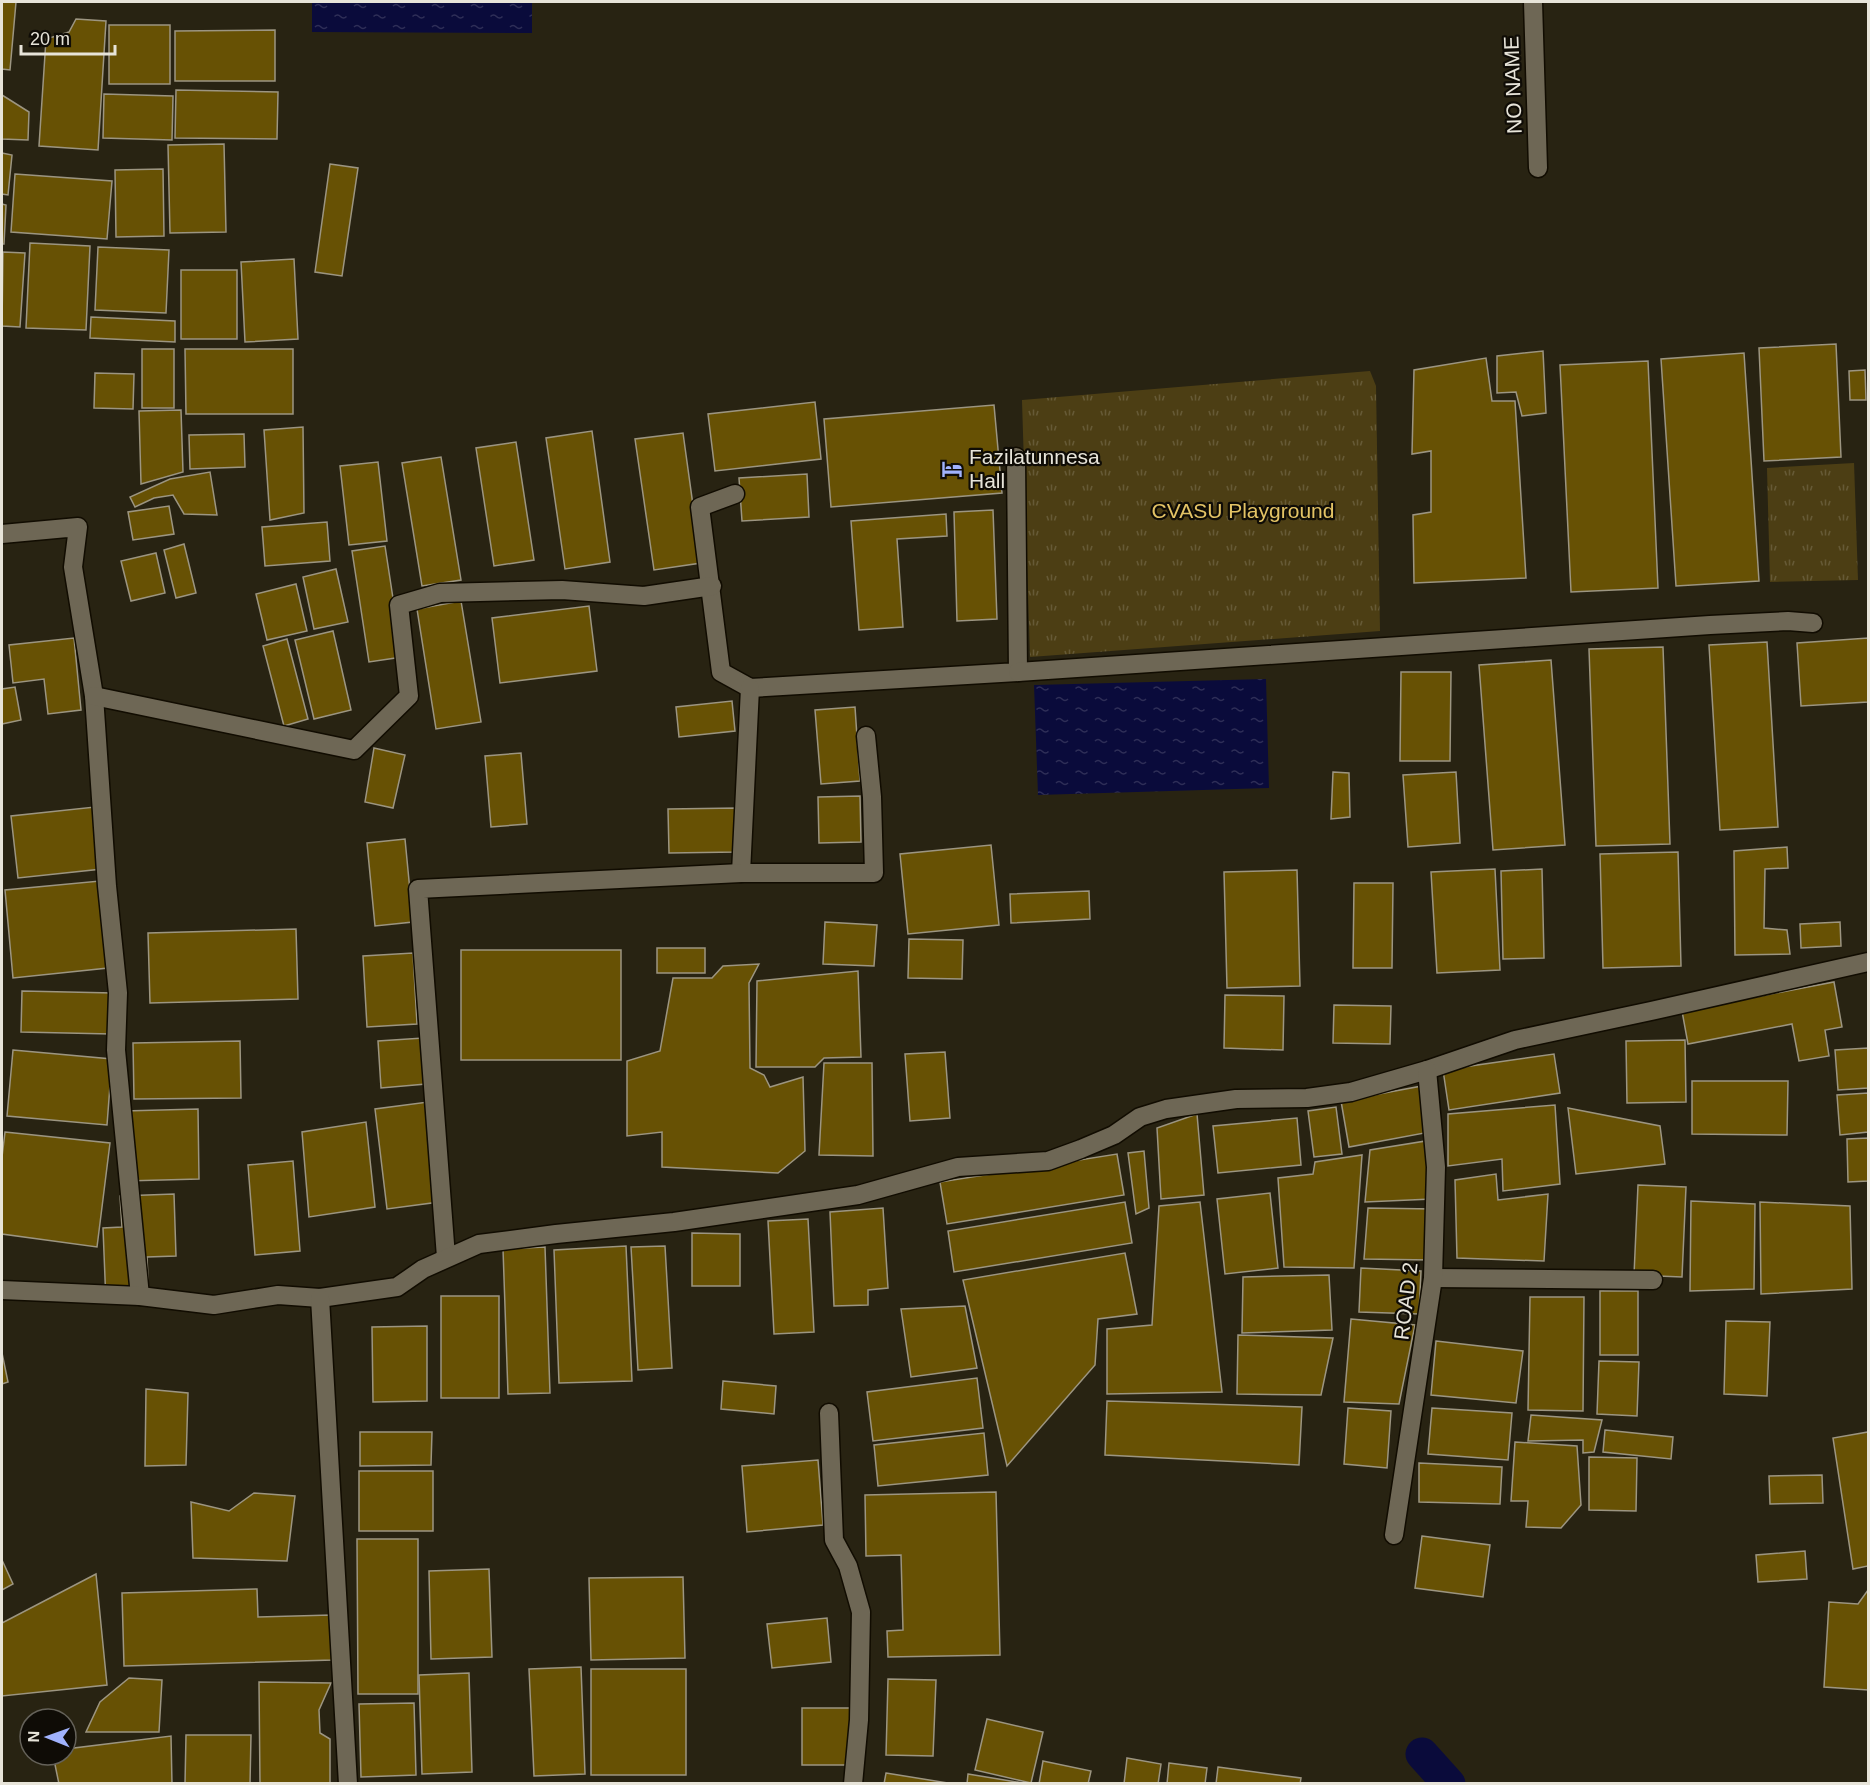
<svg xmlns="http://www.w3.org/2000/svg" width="1870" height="1785" viewBox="0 0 1870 1785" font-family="Helvetica,sans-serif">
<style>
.park{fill:url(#park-tufts)}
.water{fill:url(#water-ripples)}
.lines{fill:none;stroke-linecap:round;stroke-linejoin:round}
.canal{stroke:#0a0b3b;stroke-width:33}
.building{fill:#675104;stroke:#9c9581;stroke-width:1.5}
.minor-casing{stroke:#110c01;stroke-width:21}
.minor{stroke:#6e6755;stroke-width:18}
.labels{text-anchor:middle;stroke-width:4.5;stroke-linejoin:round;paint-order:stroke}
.street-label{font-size:21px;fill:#e7e4d9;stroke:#0f0c06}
.poi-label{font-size:21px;fill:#e7e4d9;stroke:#0f0c06;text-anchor:start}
.park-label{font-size:21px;fill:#e3c365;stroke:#0f0c06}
</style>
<defs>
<pattern id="park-tufts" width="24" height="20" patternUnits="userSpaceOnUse" patternTransform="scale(1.5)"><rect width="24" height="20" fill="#4c3e14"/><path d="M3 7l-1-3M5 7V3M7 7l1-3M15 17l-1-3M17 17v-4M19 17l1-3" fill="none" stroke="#665a36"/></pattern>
<pattern id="water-ripples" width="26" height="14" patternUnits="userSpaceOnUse" patternTransform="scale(1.5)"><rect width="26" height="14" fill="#0a0b3b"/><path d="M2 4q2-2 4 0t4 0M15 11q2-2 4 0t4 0" fill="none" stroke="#2e2e57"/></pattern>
</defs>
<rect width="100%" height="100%" fill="#282312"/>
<g class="park">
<polygon points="1370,371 1376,386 1380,631 1030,657 1022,400"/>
<polygon points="1854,463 1858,580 1770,582 1767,468"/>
</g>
<g class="water">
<polygon points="312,2 532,2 532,33 312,32"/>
<polygon points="1266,679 1269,788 1038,795 1034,685"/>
</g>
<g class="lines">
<polyline class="canal" points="1422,1754 1449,1784"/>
</g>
<g class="building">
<polygon points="2,2 16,2 10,70 2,69"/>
<polygon points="76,19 106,21 98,150 39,146 46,39 69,32"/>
<rect x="109" y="25" width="61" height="59"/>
<polygon points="275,30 275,81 175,81 175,31"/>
<polygon points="176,90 278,92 277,139 175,138"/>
<polygon points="104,94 173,96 172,140 103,138"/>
<polygon points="2,95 29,112 28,140 2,139"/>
<polygon points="224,144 226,232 170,233 168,145"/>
<polygon points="2,153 12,155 8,195 2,194"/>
<polygon points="330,164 358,168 342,276 315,272"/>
<polygon points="163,169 164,236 116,237 115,170"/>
<polygon points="15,174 112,181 107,239 11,232"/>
<polygon points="2,204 6,205 4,244 2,244"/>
<polygon points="30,243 90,246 86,330 26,328"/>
<polygon points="98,247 169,250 166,313 95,310"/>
<polygon points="3,252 25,253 20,327 2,326"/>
<polygon points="294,259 298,339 245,342 241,262"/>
<rect x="181" y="270" width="56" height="69"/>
<polygon points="91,317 175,321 175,342 90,338"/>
<polygon points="1836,344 1841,457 1764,461 1759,348"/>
<rect x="142" y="349" width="32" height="59"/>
<polygon points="185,349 293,349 293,414 186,414"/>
<polygon points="1543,351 1546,413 1522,416 1516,392 1497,393 1497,356"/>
<polygon points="1744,353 1759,581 1676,586 1661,359"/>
<polygon points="1486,358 1492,401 1515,401 1526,578 1414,583 1413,515 1431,512 1431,451 1412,454 1414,370"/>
<polygon points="1648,361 1658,588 1571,592 1560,365"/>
<polygon points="1865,370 1866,400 1850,400 1849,371"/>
<polygon points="95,373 134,374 133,409 94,408"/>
<polygon points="815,402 821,459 715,471 708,414"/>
<polygon points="994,405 1002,493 831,507 824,419"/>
<polygon points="181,410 183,472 141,484 139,411"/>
<polygon points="303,427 304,513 270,520 264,430"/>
<polygon points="592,431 610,562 565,569 546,438"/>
<polygon points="683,433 701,563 654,570 635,439"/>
<polygon points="244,434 245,467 190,469 189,435"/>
<polygon points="516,442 534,560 494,566 476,448"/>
<polygon points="441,457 461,580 422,586 402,463"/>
<polygon points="378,462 387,541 349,545 340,466"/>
<polygon points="210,472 217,515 184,514 173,495 154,498 135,507 130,497 170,479"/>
<polygon points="807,474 809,517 742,521 739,478"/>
<polygon points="169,506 174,534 133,540 128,512"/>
<polygon points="993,510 997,619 957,621 954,512"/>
<polygon points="946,514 947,536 897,539 903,627 859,630 851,521"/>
<polygon points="327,522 330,561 265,566 262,527"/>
<polygon points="184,544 196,593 176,598 164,550"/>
<polygon points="385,546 402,657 369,662 352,551"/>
<polygon points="156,553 165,593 131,601 121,561"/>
<polygon points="336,569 348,622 314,629 303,577"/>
<polygon points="296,584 307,631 267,640 256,594"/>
<polygon points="461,601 481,722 436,729 417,609"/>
<polygon points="589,606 597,671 500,683 492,618"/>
<polygon points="333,631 351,710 314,719 295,640"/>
<polygon points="74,638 81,710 48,714 44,679 13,683 9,645"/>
<polygon points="1868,638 1868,702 1801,706 1797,643"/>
<polygon points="287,639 308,719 284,726 263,646"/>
<polygon points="1767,642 1778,827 1720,830 1709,645"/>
<polygon points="1663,647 1670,844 1596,846 1589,649"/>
<polygon points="1551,660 1565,845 1493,850 1479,665"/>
<polygon points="1401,672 1451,672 1450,761 1400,761"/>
<polygon points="15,687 21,720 2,724 2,689"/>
<polygon points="732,701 735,731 679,737 676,707"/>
<polygon points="855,707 860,781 821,784 815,710"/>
<polygon points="374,748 405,755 393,808 365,802"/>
<polygon points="521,753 527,824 491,827 485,756"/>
<polygon points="1333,772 1349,773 1350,817 1331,819"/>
<polygon points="1456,772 1460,843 1408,847 1403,775"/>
<polygon points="860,796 861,842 819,843 818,797"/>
<polygon points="95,807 102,869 18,878 11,816"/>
<polygon points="737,808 737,852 669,853 668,809"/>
<polygon points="405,839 413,922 375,926 367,843"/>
<polygon points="991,845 999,925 908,934 900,854"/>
<polygon points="1787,847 1788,868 1765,869 1764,928 1787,930 1790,954 1735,955 1734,851"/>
<polygon points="1678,852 1681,966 1603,968 1600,854"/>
<polygon points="1495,869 1500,970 1437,973 1431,872"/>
<polygon points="1542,869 1544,958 1503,959 1501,871"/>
<polygon points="1297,870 1300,986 1227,988 1224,872"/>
<polygon points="100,881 108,968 13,978 5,890"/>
<polygon points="1354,883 1393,883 1392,968 1353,968"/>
<polygon points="1089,891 1090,919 1011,923 1010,894"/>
<polygon points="825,922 877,925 874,966 823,964"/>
<polygon points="1840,922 1841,946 1801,948 1800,924"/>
<polygon points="296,929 298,999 150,1003 148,933"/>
<polygon points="909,939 963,940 962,979 908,978"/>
<rect x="657" y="948" width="48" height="25"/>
<rect x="461" y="950" width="160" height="110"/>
<polygon points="413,953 417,1024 367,1027 363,956"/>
<polygon points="759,964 749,983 750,1068 764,1075 770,1087 803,1077 805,1151 778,1173 662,1167 662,1132 627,1136 627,1061 660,1051 673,978 712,978 723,966"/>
<polygon points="858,971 861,1057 824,1058 815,1067 756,1067 757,981"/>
<polygon points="1834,982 1842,1027 1825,1030 1829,1056 1799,1061 1792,1024 1688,1044 1682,1011"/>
<polygon points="22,991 113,993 111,1034 21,1032"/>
<polygon points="1225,995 1284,996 1283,1050 1224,1048"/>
<polygon points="1334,1005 1391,1006 1390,1044 1333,1043"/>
<polygon points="423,1038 426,1084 381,1088 378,1041"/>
<polygon points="1685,1040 1686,1102 1627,1103 1626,1041"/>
<polygon points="240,1041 241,1098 134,1099 133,1043"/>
<polygon points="1868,1048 1868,1088 1838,1090 1835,1050"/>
<polygon points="13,1050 112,1059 107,1125 7,1116"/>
<polygon points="945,1052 950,1118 910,1121 905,1054"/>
<polygon points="1554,1054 1560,1093 1449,1110 1443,1070"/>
<polygon points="824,1063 872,1063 873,1156 819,1155"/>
<polygon points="1692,1081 1788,1081 1787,1135 1692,1134"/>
<polygon points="1422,1086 1430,1132 1349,1147 1341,1101"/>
<polygon points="1868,1093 1868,1132 1840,1135 1837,1095"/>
<polygon points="428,1102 439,1202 387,1209 375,1109"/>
<polygon points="1555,1105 1560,1184 1503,1191 1502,1159 1448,1166 1448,1114"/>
<polygon points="1336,1107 1342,1154 1314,1157 1308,1111"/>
<polygon points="1568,1108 1660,1126 1665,1164 1576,1174"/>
<polygon points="198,1109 199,1179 125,1181 124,1111"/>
<polygon points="1197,1114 1204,1195 1161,1199 1157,1128"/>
<polygon points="1297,1118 1301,1165 1218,1173 1213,1126"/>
<polygon points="366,1122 375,1207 309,1217 302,1132"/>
<polygon points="5,1132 110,1143 97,1247 2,1234 2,1157"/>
<polygon points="1868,1138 1868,1181 1848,1182 1847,1139"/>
<polygon points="1432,1140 1432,1199 1365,1202 1370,1150"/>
<polygon points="1144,1151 1149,1208 1136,1214 1128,1153"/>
<polygon points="1117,1154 1124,1195 947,1224 940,1182"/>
<polygon points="1362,1155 1354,1268 1284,1267 1278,1178 1313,1174 1315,1162"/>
<polygon points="293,1161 300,1251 255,1255 248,1165"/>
<polygon points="1496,1174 1498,1200 1548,1194 1544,1261 1457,1258 1455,1180"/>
<polygon points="1638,1185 1686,1187 1682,1277 1634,1275"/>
<polygon points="1270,1193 1278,1268 1225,1274 1217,1199"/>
<polygon points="174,1194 176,1256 147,1257 149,1301 106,1303 103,1228 122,1227 120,1196"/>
<polygon points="1691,1201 1755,1204 1754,1289 1690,1291"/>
<polygon points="1125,1202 1132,1243 954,1272 948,1231"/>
<polygon points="1200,1202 1222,1392 1107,1394 1107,1329 1152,1325 1159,1206"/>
<polygon points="1760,1202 1850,1206 1852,1289 1761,1294"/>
<polygon points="883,1208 888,1288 868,1290 868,1305 834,1306 830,1212"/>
<polygon points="1368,1208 1434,1209 1431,1260 1364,1259"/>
<polygon points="808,1219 814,1332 774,1334 768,1221"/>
<polygon points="692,1233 740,1234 740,1286 692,1286"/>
<polygon points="626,1246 632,1381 559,1383 554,1250"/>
<polygon points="665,1246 672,1368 638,1370 631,1247"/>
<polygon points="545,1247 550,1393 508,1394 503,1249"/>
<polygon points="1125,1253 1137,1314 1098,1319 1095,1365 1007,1466 963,1280"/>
<polygon points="1361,1268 1421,1271 1419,1314 1359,1312"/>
<polygon points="1329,1275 1332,1330 1242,1333 1243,1277"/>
<rect x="1600" y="1291" width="38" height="64"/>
<rect x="441" y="1296" width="58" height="102"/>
<polygon points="1530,1297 1584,1297 1583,1411 1528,1410"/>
<polygon points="965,1306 977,1368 911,1377 901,1309"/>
<polygon points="1351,1319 1415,1325 1399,1404 1344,1402"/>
<polygon points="1726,1321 1770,1322 1767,1396 1724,1394"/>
<polygon points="427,1326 427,1401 373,1402 372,1327"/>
<polygon points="1238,1335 1333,1338 1321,1395 1237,1394"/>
<polygon points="1436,1341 1523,1351 1516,1403 1431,1395"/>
<polygon points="2,1353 8,1382 2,1384"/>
<polygon points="1599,1361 1639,1362 1637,1416 1597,1414"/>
<polygon points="977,1378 983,1428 873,1441 867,1392"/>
<polygon points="723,1381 776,1386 774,1414 721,1409"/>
<polygon points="146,1389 188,1393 186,1465 145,1466"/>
<polygon points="1107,1401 1302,1407 1299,1465 1105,1455"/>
<polygon points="1348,1408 1391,1411 1387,1468 1344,1464"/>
<polygon points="1432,1408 1512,1413 1508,1460 1428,1454"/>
<polygon points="1531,1415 1602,1420 1594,1452 1583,1453 1583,1440 1528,1441"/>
<polygon points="1605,1430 1673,1437 1671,1459 1603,1452"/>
<polygon points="360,1432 432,1432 431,1465 360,1466"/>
<polygon points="1868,1432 1868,1566 1853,1569 1833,1438"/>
<polygon points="984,1433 988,1475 878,1486 874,1445"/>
<polygon points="1515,1442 1577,1446 1581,1505 1561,1528 1526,1527 1528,1501 1511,1501"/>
<polygon points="1589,1457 1637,1458 1636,1511 1589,1510"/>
<polygon points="818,1460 823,1525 747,1532 742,1466"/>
<polygon points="1419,1463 1502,1467 1500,1504 1419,1502"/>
<rect x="359" y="1471" width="74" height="60"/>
<polygon points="1822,1475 1823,1503 1770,1504 1769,1476"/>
<polygon points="996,1492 1000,1655 888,1657 887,1631 903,1630 901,1555 866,1556 865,1495"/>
<polygon points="254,1493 295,1496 287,1561 193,1558 191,1502 229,1511"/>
<polygon points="1422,1536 1490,1545 1483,1597 1415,1588"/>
<polygon points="357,1539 418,1539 418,1694 358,1694"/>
<polygon points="1805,1551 1807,1579 1758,1582 1756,1555"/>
<polygon points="2,1560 13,1584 2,1590"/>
<polygon points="489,1569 492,1657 431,1659 429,1571"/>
<polygon points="96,1574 107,1685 2,1696 2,1623"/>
<polygon points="683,1577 685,1658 591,1660 589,1578"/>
<polygon points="257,1589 258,1617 331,1615 333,1660 124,1666 122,1593"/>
<polygon points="1868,1590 1868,1690 1824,1687 1829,1602 1858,1604"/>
<polygon points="827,1618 831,1662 772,1668 767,1624"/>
<polygon points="581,1667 585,1774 534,1776 529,1669"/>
<rect x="591" y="1669" width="95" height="106"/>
<polygon points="469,1673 472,1772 422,1774 419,1675"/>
<polygon points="129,1678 162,1680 159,1732 86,1732 100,1702"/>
<polygon points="888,1679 936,1680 933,1756 886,1755"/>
<polygon points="259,1682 331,1683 319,1710 320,1733 330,1739 330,1784 260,1784"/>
<polygon points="414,1703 416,1775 361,1777 359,1704"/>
<rect x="802" y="1708" width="49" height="57"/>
<polygon points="987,1719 1043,1732 1031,1783 975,1770"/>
<polygon points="186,1735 251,1735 250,1784 185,1784"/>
<polygon points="171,1736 172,1784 59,1784 53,1755 66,1755 66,1749"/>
<polygon points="1127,1758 1161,1764 1158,1784 1124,1784"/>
<polygon points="1043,1761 1091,1771 1088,1784 1039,1784"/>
<polygon points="1169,1763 1207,1768 1205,1784 1167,1784"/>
<polygon points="1218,1767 1301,1778 1300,1784 1216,1784"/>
<polygon points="886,1773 954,1784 884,1784"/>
<polygon points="968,1774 1029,1784 967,1784"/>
</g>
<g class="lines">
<g class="minor-casing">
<g id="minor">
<polyline points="1533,2 1538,168"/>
<polyline points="735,494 700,507 721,672 750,688 1018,672 1016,457"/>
<polyline points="2,534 78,527 73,567 94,696 107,886 118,993 116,1050 140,1296"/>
<polyline points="1018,672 1710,625 1788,621 1813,623"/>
<polyline points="94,696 354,750 409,696 399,605 440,593 562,590 644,596 712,586"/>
<polyline points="741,873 750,688"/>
<polyline points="446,1257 418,889 741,873 874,873 872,797 866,736"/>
<polyline points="1433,1278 1653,1280"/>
<polyline points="2,1290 140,1296 214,1305 278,1295 320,1298 397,1287 423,1269 479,1244 556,1234 674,1222 858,1195 958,1167 1048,1161 1081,1149 1114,1135 1140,1117 1166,1109 1236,1099 1307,1098 1351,1092 1427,1070 1515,1040 1651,1011 1868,962"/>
<polyline points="320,1298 348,1784"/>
<polyline points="829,1413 834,1540 848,1566 861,1612 859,1720 853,1784"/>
<polyline points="1394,1535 1433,1278 1436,1167 1427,1070"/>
</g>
</g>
<use href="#minor" class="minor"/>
</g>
<defs>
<g id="hotel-bare" transform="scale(1.62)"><path d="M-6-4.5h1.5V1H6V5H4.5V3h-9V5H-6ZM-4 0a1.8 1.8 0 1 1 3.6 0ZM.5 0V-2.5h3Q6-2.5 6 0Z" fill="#a1b3fd" stroke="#0f0c06" stroke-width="2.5" paint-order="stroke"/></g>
</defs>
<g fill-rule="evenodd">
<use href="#hotel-bare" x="952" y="469"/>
</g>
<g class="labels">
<g class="street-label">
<text transform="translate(1513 85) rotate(-92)" y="7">NO NAME</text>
<text transform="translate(1406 1301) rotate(-83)" y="7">ROAD 2</text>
</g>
<g class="poi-label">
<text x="969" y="464">Fazilatunnesa<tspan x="969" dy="24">Hall</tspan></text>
</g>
<g class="park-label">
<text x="1243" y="518">CVASU Playground</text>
</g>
</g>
<rect width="1870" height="1785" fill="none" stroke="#e7e4d9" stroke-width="6"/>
<g transform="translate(48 1737) rotate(271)"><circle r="28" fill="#0f0c06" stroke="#65625a" stroke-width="1.5"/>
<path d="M0-4.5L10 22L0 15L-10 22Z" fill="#a1b3fd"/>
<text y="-9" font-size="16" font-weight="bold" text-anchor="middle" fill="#e7e4d9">N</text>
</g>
<path d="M21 45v9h94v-9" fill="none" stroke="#e7e4d9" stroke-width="3"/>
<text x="30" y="45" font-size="18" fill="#e7e4d9" stroke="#0f0c06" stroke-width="4.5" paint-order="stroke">20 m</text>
</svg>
